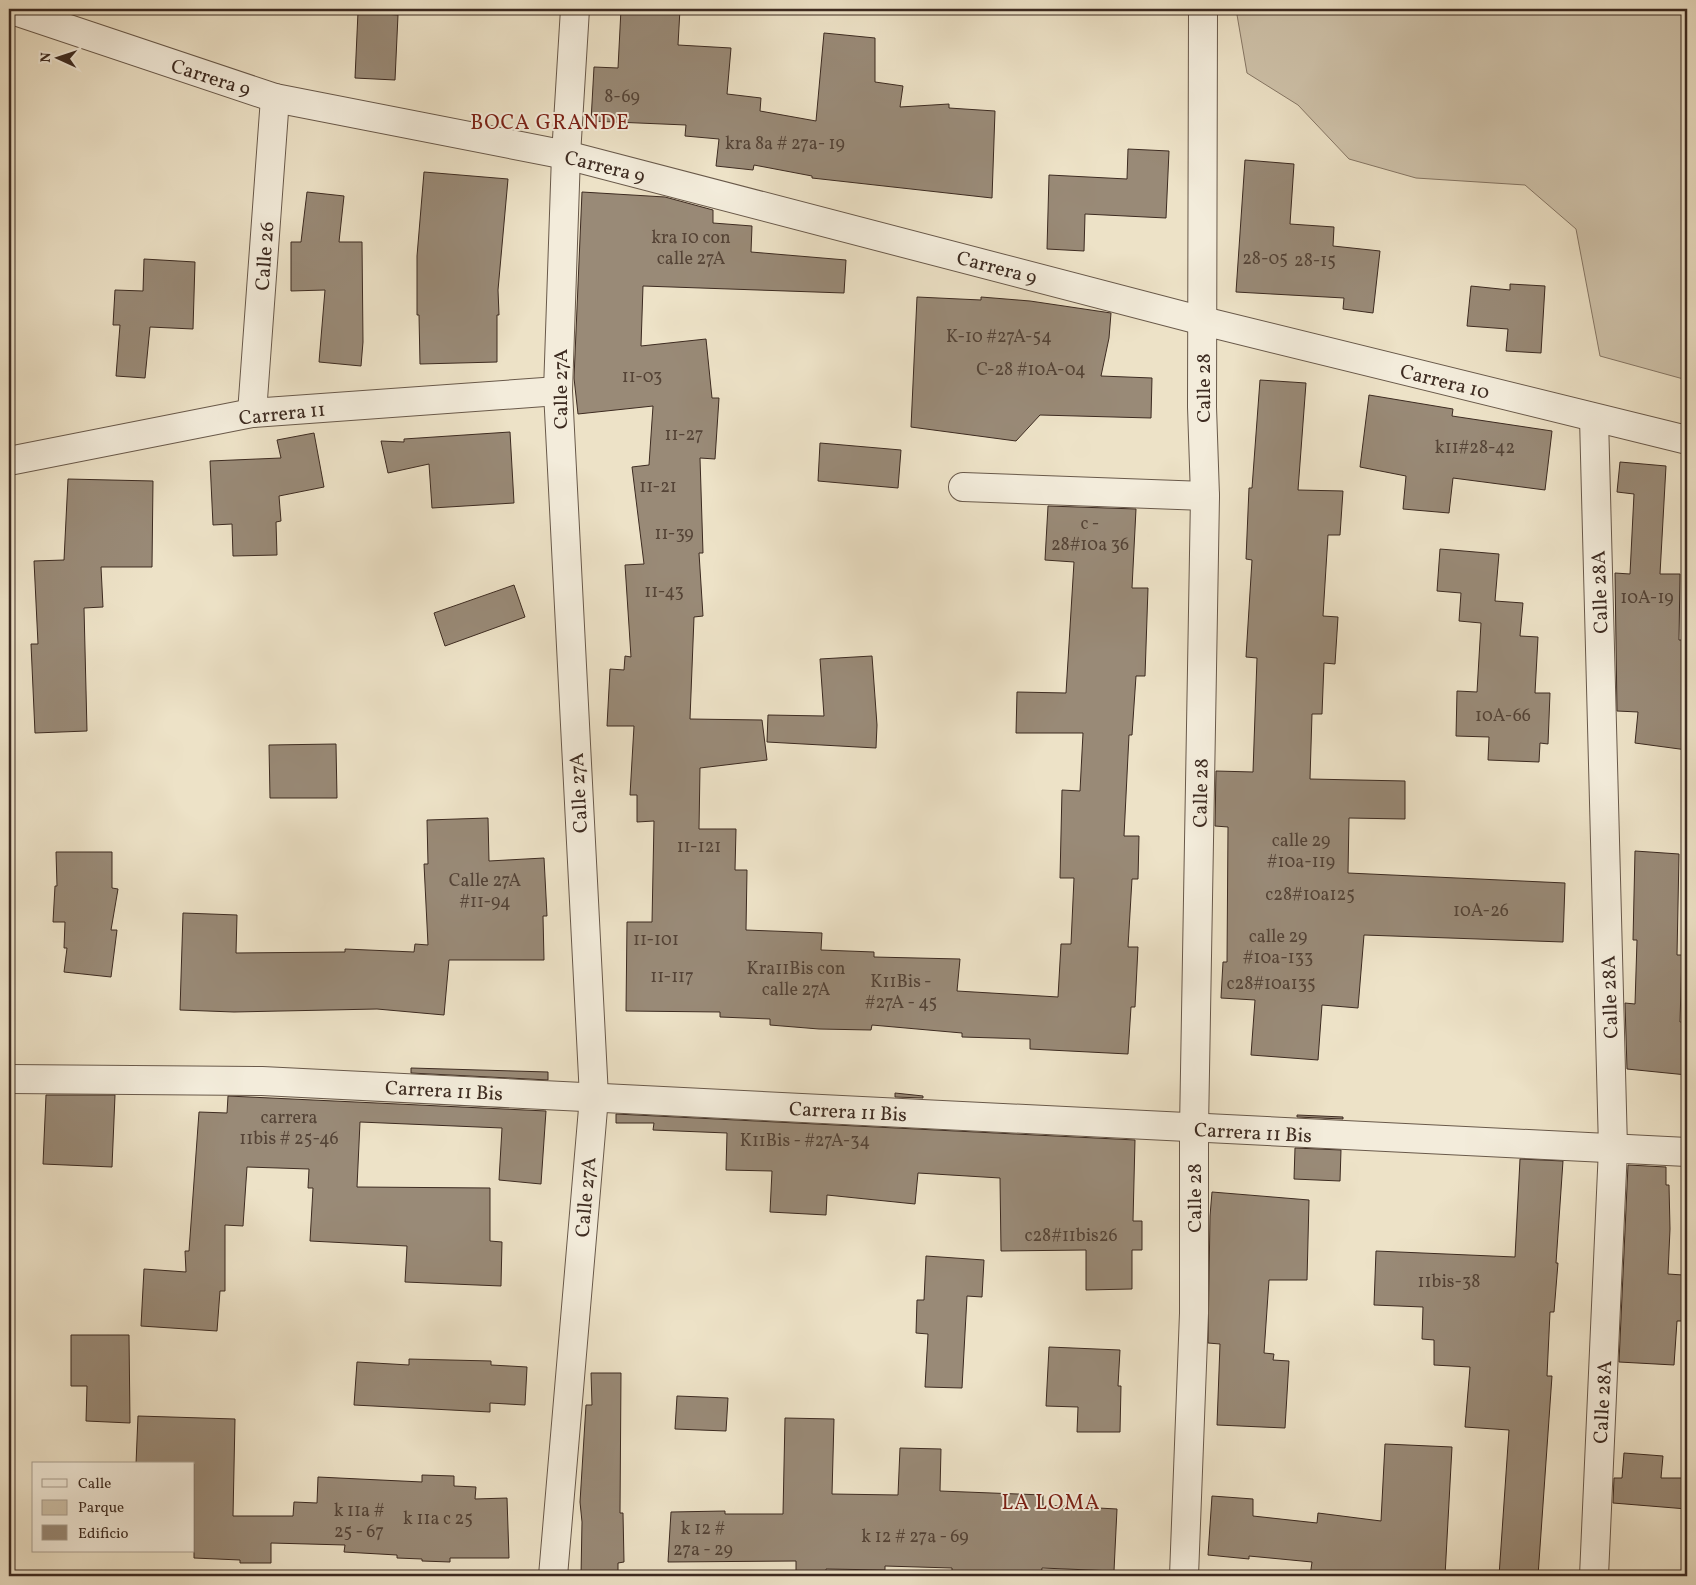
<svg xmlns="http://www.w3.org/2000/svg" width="1696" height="1585" viewBox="0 0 1696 1585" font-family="Vollkorn,serif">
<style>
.green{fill:#cfc3ab;stroke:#867766}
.building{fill:#998a77;stroke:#3d2b21}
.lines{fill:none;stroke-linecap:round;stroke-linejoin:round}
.street-casing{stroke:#69594a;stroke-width:30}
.street{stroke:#f3ecdb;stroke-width:28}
.labels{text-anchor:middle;stroke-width:4;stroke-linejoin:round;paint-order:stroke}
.number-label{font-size:18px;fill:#544336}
.street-label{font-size:20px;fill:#3d2b21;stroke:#f3ecdb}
.neighbourhood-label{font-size:21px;letter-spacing:1px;fill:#7a1f14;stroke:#f3ecdb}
</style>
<rect width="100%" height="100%" fill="#ede2c7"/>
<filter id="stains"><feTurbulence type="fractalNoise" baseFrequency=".004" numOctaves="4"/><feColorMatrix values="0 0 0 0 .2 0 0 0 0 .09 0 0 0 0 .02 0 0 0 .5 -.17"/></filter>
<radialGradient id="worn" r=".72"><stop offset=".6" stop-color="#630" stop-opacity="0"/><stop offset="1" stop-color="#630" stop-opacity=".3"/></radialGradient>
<polygon class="green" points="1236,9 1687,9 1687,380 1600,356 1576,229 1525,185 1416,178 1349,159 1298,105 1247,73"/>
<g class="building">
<polygon points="621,9 680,9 678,45 731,48 727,94 761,98 760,111 816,121 824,33 875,38 875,82 903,86 900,107 949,104 949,108 995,111 992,198 812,178 812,176 754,165 753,170 716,166 719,139 685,136 686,125 591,121 594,67 618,68"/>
<polygon points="358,12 398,15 395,80 355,78"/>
<polygon points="1128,149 1169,151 1166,218 1085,214 1084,251 1047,249 1049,175 1127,179"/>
<polygon points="1245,160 1294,164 1290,224 1334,227 1333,246 1380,251 1373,313 1343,309 1344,298 1236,292"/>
<polygon points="424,172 508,179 498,290 499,315 497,315 497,362 420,364 419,315 417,315 417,256"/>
<polygon points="307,192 344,196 339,242 362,242 363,342 361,366 319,362 325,290 291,291 291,242 301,242"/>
<polygon points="582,192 665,197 713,210 713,223 752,226 751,252 846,260 844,293 643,286 641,346 706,339 712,398 719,398 715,459 700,458 703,553 699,553 703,616 694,617 690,719 762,720 767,760 700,768 699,829 736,829 735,870 747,870 746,930 822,933 821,950 874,952 874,957 960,959 957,991 1058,997 1061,944 1071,944 1074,878 1060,878 1062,790 1080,791 1083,733 1016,733 1017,692 1066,693 1074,562 1045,560 1048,506 1136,509 1132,588 1148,588 1145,676 1136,676 1132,735 1129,735 1124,836 1139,836 1138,879 1132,879 1128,947 1138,947 1135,1007 1131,1007 1128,1054 1030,1049 1030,1039 962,1037 962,1033 872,1025 871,1030 819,1029 770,1025 770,1019 720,1017 720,1012 626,1011 627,922 652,922 654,821 637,822 637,795 630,795 634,726 607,726 610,669 624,670 625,656 631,657 625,565 644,564 632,467 649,465 653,406 578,414 574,378"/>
<polygon points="144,259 195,262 193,329 150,327 145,378 116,376 120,325 113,325 115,290 143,291"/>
<polygon points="1510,284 1545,286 1541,353 1506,351 1508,329 1467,326 1471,286 1510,290"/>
<polygon points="917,297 981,300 981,297 1030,301 1111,313 1109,338 1101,376 1152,378 1151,418 1040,415 1016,441 911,427"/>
<polygon points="1260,380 1306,383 1298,490 1343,491 1340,535 1328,535 1323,616 1338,617 1335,664 1324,663 1322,714 1312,714 1310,779 1405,781 1405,819 1349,818 1348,873 1565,883 1563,942 1364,935 1358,1008 1322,1005 1318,1060 1251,1055 1255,1000 1221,998 1223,962 1227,962 1228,827 1215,826 1216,771 1253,772 1257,658 1246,657 1252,560 1246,559 1249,488 1252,488"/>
<polygon points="1369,395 1453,409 1452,416 1552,431 1545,490 1453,478 1449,513 1403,509 1406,476 1360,467"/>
<polygon points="510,432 514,503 432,508 429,464 388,473 381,441 404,442 404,439"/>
<polygon points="314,433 324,487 279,496 281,521 276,522 277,555 233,556 232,524 213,525 210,461 281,458 277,440"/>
<polygon points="820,443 901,450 898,488 818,481"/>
<polygon points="1620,462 1666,466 1660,574 1680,574 1679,640 1687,640 1687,750 1635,743 1638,712 1617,711 1615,573 1630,574 1634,494 1617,492"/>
<polygon points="68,479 153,481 152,567 101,567 103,607 84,608 87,731 35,733 31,644 38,644 34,561 64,560"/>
<polygon points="1440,549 1499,554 1495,601 1523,603 1520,636 1538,637 1535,693 1550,693 1548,744 1540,743 1539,762 1488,760 1489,737 1456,736 1457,691 1477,692 1481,623 1459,621 1461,593 1437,591"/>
<polygon points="514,585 525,617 445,646 434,613"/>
<polygon points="872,656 877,725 876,748 767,742 768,715 824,716 820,659"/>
<polygon points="336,744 337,798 270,798 269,745"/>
<polygon points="488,818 489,861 544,858 547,916 543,916 544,960 449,960 444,1015 377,1009 234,1012 180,1010 183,913 237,915 236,953 345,952 345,949 414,952 415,944 428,945 424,864 428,864 427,820"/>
<polygon points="1635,851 1679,854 1677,955 1682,955 1680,1022 1687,1022 1687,1075 1627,1069 1625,1003 1635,1004 1637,940 1633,940"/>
<polygon points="56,852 112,852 112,888 118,889 111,930 117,930 111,977 64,972 67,948 64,948 65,922 53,922 55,886 57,886"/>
<polygon points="411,1068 548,1072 548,1080 411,1073"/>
<polygon points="895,1093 923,1096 923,1098 895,1097"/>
<polygon points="46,1095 115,1095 112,1167 43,1164"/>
<polygon points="228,1096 546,1111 541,1184 499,1180 502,1128 360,1122 357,1187 490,1188 490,1241 502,1242 501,1286 405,1282 407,1246 310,1241 313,1188 308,1188 309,1169 247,1167 243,1226 225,1225 225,1291 220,1291 217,1331 141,1326 144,1269 186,1272 185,1251 189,1251 199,1112 227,1113"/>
<polygon points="616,1114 1135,1140 1133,1221 1142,1221 1142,1250 1132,1250 1132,1289 1086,1290 1086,1250 1001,1251 1000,1178 918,1173 915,1204 827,1195 826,1215 770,1212 772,1171 726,1170 727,1133 653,1130 654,1123 616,1123"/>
<polygon points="1297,1115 1343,1117 1343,1119 1297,1117"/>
<polygon points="1295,1148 1341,1150 1340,1181 1294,1179"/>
<polygon points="1520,1159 1563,1161 1556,1263 1558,1263 1554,1312 1550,1312 1547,1376 1552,1376 1538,1576 1499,1576 1509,1430 1465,1427 1470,1367 1434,1365 1434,1340 1422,1339 1423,1307 1374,1305 1376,1251 1515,1257"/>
<polygon points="1628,1165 1666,1167 1666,1185 1669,1185 1670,1229 1668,1274 1683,1275 1682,1321 1677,1321 1674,1365 1619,1362"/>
<polygon points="1212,1192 1309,1200 1307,1280 1269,1280 1264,1353 1274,1354 1273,1360 1289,1361 1285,1428 1217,1425 1220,1344 1208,1343 1210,1216"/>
<polygon points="926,1256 984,1260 982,1297 967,1296 962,1388 925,1387 928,1334 916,1333 917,1300 924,1300"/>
<polygon points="71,1335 129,1335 130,1423 86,1421 87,1386 71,1386"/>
<polygon points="1049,1347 1120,1350 1118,1386 1121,1386 1120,1432 1077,1432 1078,1407 1046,1406"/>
<polygon points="409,1359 491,1361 491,1365 527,1367 525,1405 490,1403 490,1412 354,1405 357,1362 409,1365"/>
<polygon points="591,1373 621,1373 620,1513 623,1513 624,1562 618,1563 618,1576 581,1576 582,1522 580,1502 586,1405 592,1405"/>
<polygon points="677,1396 728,1398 726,1431 675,1429"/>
<polygon points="138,1416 235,1419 233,1516 293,1516 294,1502 317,1503 318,1477 422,1482 422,1475 454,1476 454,1486 476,1487 475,1499 507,1498 509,1558 450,1558 450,1562 422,1561 422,1559 397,1558 397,1555 344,1552 345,1545 271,1543 271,1563 240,1563 240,1560 194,1558 194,1464 136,1464"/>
<polygon points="785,1418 834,1419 832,1494 898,1495 900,1448 941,1449 940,1491 1043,1495 1043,1505 1117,1509 1114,1571 1042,1568 1041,1576 952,1576 952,1568 885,1566 885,1570 826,1569 826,1574 796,1573 796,1561 668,1562 671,1512 725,1511 725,1514 783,1514"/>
<polygon points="1385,1444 1452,1447 1445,1576 1357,1573 1357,1576 1310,1576 1312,1562 1249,1556 1249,1559 1208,1555 1212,1496 1253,1499 1253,1516 1317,1523 1318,1513 1381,1521"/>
<polygon points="1624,1453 1663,1456 1661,1478 1687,1478 1687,1509 1613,1503 1614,1478 1622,1478"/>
</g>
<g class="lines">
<g class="street-casing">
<g id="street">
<polyline points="9,9 275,98 566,155 1203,321 1687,440"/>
<polyline points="252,413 275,98"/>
<polyline points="9,461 252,413 558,391"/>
<polyline points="963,487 1205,496"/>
<polyline points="9,1079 262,1081 1687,1152"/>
<polyline points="553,1576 594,1097 558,391 566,155 575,9"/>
<polyline points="1184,1576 1194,1313 1194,1129 1205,496 1202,407 1203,9"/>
<polyline points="1594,1576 1613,1148 1594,418"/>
</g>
</g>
<use href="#street" class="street"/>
</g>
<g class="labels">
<g class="number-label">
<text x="622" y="102">8-69</text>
<text x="785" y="149">kra 8a # 27a- 19</text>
<text x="691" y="243">kra 10 con<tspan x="691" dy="21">calle 27A</tspan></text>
<text x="1265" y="264">28-05</text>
<text x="1315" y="266">28-15</text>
<text x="999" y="342">K-10 #27A-54</text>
<text x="1031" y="375">C-28 #10A-04</text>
<text x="642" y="382">11-03</text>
<text x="684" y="440">11-27</text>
<text x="1475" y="453">k11#28-42</text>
<text x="658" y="492">11-21</text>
<text x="1090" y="529">c -<tspan x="1090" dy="21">28#10a 36</tspan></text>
<text x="674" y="539">11-39</text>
<text x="664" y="597">11-43</text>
<text x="1647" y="603">10A-19</text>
<text x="1503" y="721">10A-66</text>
<text x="1301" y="846">calle 29<tspan x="1301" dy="21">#10a-119</tspan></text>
<text x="699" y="852">11-121</text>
<text x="485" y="886">Calle 27A<tspan x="485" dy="21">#11-94</tspan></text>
<text x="1310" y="900">c28#10a125</text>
<text x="1481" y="916">10A-26</text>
<text x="1278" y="942">calle 29<tspan x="1278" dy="21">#10a-133</tspan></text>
<text x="656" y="945">11-101</text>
<text x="796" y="974">Kra11Bis con<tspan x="796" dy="21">calle 27A</tspan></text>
<text x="672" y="982">11-117</text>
<text x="901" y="987">K11Bis -<tspan x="901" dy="21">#27A - 45</tspan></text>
<text x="1271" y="989">c28#10a135</text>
<text x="289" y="1123">carrera<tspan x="289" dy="21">11bis # 25-46</tspan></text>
<text x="805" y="1146">K11Bis - #27A-34</text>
<text x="1071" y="1241">c28#11bis26</text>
<text x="1449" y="1287">11bis-38</text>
<text x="359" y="1516">k 11a #<tspan x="359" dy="21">25 - 67</tspan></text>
<text x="438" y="1524">k 11a c 25</text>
<text x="703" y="1534">k 12 #<tspan x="703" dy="21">27a - 29</tspan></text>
<text x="915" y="1542">k 12 # 27a - 69</text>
</g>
<g class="street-label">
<text transform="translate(211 77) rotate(18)" y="7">Carrera 9</text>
<text transform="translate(605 166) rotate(14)" y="7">Carrera 9</text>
<text transform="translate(264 256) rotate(-86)" y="7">Calle 26</text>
<text transform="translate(997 267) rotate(15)" y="7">Carrera 9</text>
<text transform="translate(1445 381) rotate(14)" y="7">Carrera 10</text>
<text transform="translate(1203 388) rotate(-90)" y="7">Calle 28</text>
<text transform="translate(560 389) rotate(-90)" y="7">Calle 27A</text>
<text transform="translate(282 413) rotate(-6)" y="7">Carrera 11</text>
<text transform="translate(1599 592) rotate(-92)" y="7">Calle 28A</text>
<text transform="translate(578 793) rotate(-93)" y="7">Calle 27A</text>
<text transform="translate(1200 793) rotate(-89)" y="7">Calle 28</text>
<text transform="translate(1609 997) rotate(-92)" y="7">Calle 28A</text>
<text transform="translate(444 1090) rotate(3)" y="7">Carrera 11 Bis</text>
<text transform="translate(848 1111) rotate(3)" y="7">Carrera 11 Bis</text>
<text transform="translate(1253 1132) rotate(3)" y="7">Carrera 11 Bis</text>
<text transform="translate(585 1197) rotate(-85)" y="7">Calle 27A</text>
<text transform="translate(1194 1198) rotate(-90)" y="7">Calle 28</text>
<text transform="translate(1602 1402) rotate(-87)" y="7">Calle 28A</text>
</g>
<g class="neighbourhood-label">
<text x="550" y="129">BOCA GRANDE</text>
<text x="1051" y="1509">LA LOMA</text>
</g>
</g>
<rect width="1696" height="1585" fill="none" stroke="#ede2c7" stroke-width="30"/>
<rect x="10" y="10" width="1676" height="1565" fill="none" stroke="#3d2b21" stroke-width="2.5"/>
<rect x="15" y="15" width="1666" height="1555" fill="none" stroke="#3d2b21"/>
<rect x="32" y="1462" width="162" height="90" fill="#f3ecdb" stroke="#aa9f91"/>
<rect x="42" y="1479" width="25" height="8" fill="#f3ecdb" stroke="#aa9f91"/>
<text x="78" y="1488" font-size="15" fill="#3d2b21">Calle</text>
<rect x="42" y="1500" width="25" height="15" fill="#cfc3ab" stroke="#aa9f91"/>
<text x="78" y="1512" font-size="15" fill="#3d2b21">Parque</text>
<rect x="42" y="1525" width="25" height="15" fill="#998a77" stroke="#aa9f91"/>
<text x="78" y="1538" font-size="15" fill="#3d2b21">Edificio</text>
<g transform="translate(58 58) rotate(273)" stroke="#f3ecdb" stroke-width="4" paint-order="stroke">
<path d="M0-4L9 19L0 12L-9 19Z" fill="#3d2b21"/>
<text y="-8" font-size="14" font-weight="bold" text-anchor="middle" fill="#3d2b21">N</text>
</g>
<rect width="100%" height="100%" filter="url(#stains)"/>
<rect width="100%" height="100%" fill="url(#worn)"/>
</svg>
